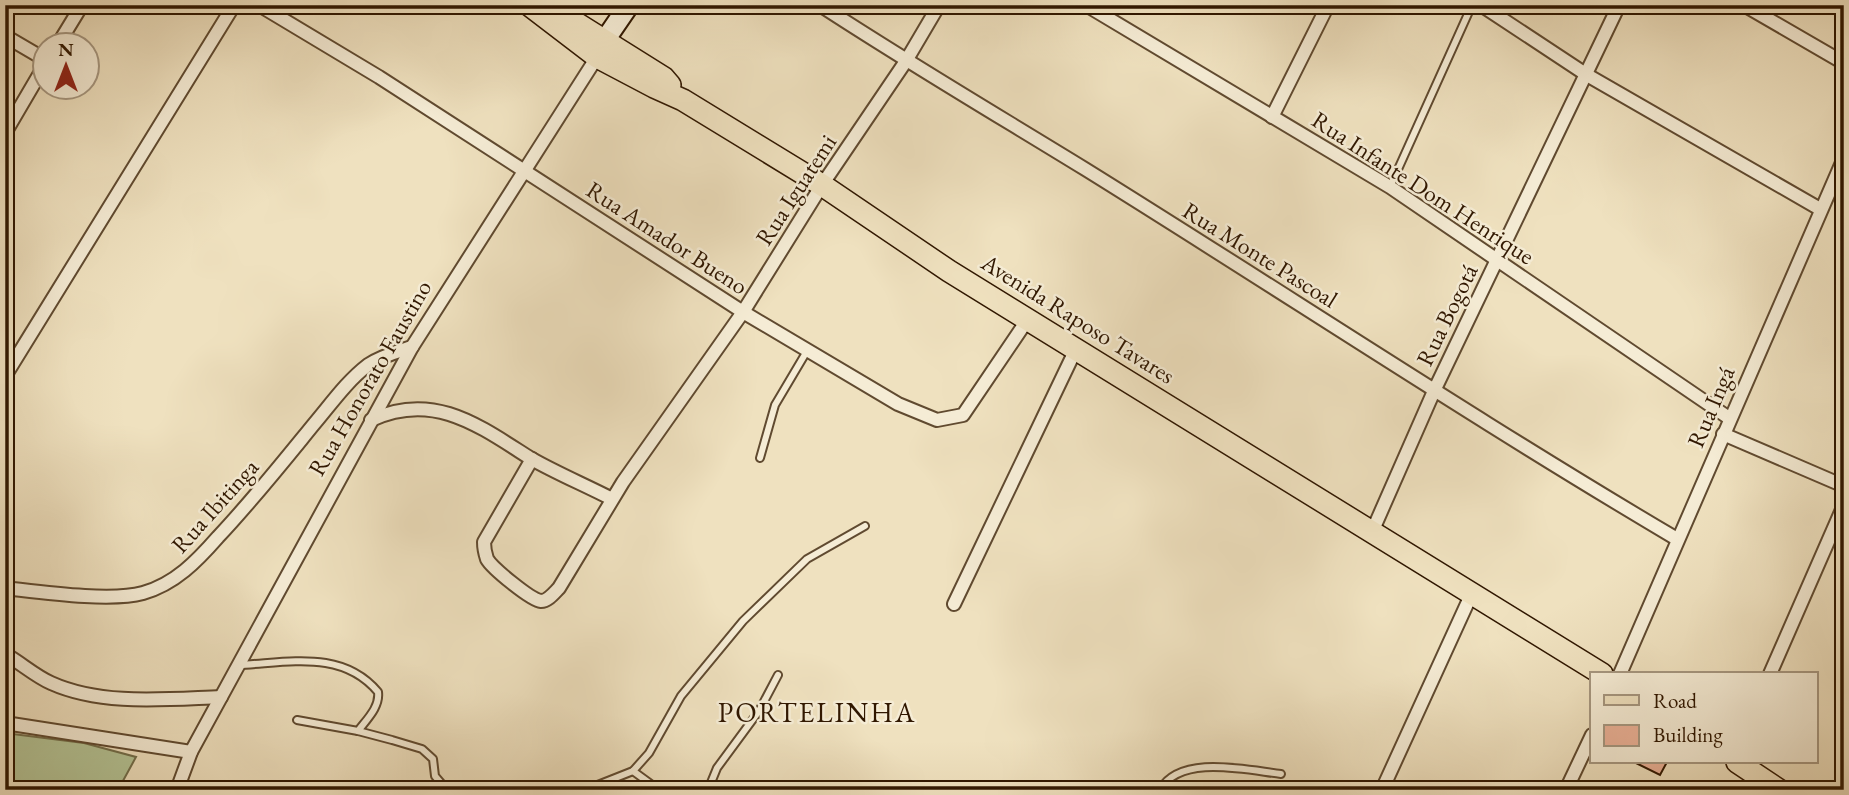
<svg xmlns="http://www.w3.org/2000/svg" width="1849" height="795" viewBox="0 0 1849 795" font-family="'EB Garamond',serif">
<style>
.green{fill:#b4c496;stroke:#726e4b;stroke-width:2}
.building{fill:#eab197;stroke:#301700;stroke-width:2}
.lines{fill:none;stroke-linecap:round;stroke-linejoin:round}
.lane-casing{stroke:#604a30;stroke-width:10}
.street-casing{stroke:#604a30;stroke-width:16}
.secondary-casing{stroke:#301700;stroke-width:23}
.primary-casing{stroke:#301700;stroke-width:24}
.lane{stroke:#f5ecd5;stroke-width:6}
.street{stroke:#f5ecd5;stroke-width:12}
.secondary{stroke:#f5ecd5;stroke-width:19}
.primary{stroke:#efe1bf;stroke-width:21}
.labels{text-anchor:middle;stroke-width:5;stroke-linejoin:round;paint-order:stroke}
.street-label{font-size:24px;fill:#301700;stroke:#f5ecd5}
.quarter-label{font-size:28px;letter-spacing:2px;fill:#301700;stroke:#f5ecd5}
</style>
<rect width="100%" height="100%" fill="#efe1bf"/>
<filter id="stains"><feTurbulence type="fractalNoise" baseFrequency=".00286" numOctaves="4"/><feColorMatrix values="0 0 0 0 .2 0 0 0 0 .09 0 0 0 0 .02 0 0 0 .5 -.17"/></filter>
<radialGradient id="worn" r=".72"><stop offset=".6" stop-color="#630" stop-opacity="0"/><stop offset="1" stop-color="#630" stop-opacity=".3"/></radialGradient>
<polygon class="green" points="5,733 84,743 136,757 118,790 5,790"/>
<polygon class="building" points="1634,762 1667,762 1660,775"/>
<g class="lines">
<g class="lane-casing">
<g id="lane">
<polyline points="1390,187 1472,5"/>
<polyline points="760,458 775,405 807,351"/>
<path d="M238 665C288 663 342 649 378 692 380 707 367 719 358 731"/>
<polyline points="297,720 358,731 392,740 422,749 433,759 435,776 447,790"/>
<polyline points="633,771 659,790"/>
<polyline points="585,790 633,771 649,753 681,696 743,621 807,559 865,526"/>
<polyline points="708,790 717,768 759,711 778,675"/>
<path d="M1160 790C1180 754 1246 770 1281 774"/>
</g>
</g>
<g class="street-casing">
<g id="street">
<polyline points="259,5 379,77 743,312 898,404 937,420 963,415 1028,319"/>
<path d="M820 5C907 62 997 115 1085 169 1283 292 1477 421 1677 539"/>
<polyline points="1086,5 1390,187 1729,418"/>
<polyline points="1481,5 1587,75 1820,209"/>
<polyline points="1744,5 1844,63"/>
<polyline points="5,36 46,60"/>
<polyline points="57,46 82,5"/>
<polyline points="1272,117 1328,5"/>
<polyline points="5,133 46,63"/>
<polyline points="5,376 234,5"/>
<path d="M371 420C433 391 478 425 530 458 556 473 585 485 612 499"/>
<polyline points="1723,434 1844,486"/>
<path d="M532 459 484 542C484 548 485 553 487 559 492 568 531 600 541 601 548 601 554 593 559 588L623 482 743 312 822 185 906 61 939 5"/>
<polyline points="1372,532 1434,391 1619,5"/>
<path d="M5 588C41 592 110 602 143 593 175 584 197 561 218 537 252 501 283 462 314 424 331 404 347 381 368 365 381 356 397 352 412 347"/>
<polyline points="954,604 1076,349"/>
<path d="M5 654C21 663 35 676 51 683 102 706 166 699 221 697"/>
<polyline points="1620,674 1844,158"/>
<polyline points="1770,674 1844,505"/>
<polyline points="5,723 191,752"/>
<polyline points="177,790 191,752 412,347 597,57"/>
<polyline points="1382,790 1472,593"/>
<polyline points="1566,790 1592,735"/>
</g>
</g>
<g class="secondary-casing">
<polyline id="secondary" points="598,56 605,40 629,5"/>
</g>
<g class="primary-casing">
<g id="primary">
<polyline points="529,5 597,57 654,87 683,100 822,185 949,271 1602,674"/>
<polyline points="556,15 565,16 664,78 670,85"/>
<polyline points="1737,762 1779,790"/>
</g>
</g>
<use href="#lane" class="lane"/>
<use href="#street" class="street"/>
<use href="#secondary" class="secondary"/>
<use href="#primary" class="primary"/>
</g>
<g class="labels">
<g class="street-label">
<text transform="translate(1423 188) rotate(33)" y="8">Rua Infante Dom Henrique</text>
<text transform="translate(796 190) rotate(-57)" y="8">Rua Iguatemi</text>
<text transform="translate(667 238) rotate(33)" y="8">Rua Amador Bueno</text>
<text transform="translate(1260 255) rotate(32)" y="8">Rua Monte Pascoal</text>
<text transform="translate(1447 315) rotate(-64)" y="8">Rua Bogotá</text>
<text transform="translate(1078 319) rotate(32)" y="8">Avenida Raposo Tavares</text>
<text transform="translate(370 378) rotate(-60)" y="8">Rua Honorato Faustino</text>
<text transform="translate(1711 407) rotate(-67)" y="8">Rua Ingá</text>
<text transform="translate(215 506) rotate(-48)" y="8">Rua Ibitinga</text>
</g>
<g class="quarter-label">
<text x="817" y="722">PORTELINHA</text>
</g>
</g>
<rect width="1849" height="795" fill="none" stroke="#efe1bf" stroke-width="28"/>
<rect x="7" y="7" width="1835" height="781" fill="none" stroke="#301700" stroke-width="3.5"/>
<rect x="14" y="14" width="1821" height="767" fill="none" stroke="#301700" stroke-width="2"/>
<rect x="1590" y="672" width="228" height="91" fill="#f5ecd5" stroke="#a69780" stroke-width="2"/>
<rect x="1604" y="695" width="35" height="10" fill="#efe1bf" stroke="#a69780" stroke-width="2"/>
<text x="1653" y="708" font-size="21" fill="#301700">Road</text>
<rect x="1604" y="725" width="35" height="21" fill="#eab197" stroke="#a69780" stroke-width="2"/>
<text x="1653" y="742" font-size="21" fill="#301700">Building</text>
<g transform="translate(66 66)"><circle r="33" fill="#f5ecd5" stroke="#a69780" stroke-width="2"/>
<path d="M0-5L12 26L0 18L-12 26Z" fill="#8f2418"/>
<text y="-10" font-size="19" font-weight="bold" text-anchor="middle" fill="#301700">N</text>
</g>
<rect width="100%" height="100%" filter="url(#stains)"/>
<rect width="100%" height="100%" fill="url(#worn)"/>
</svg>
